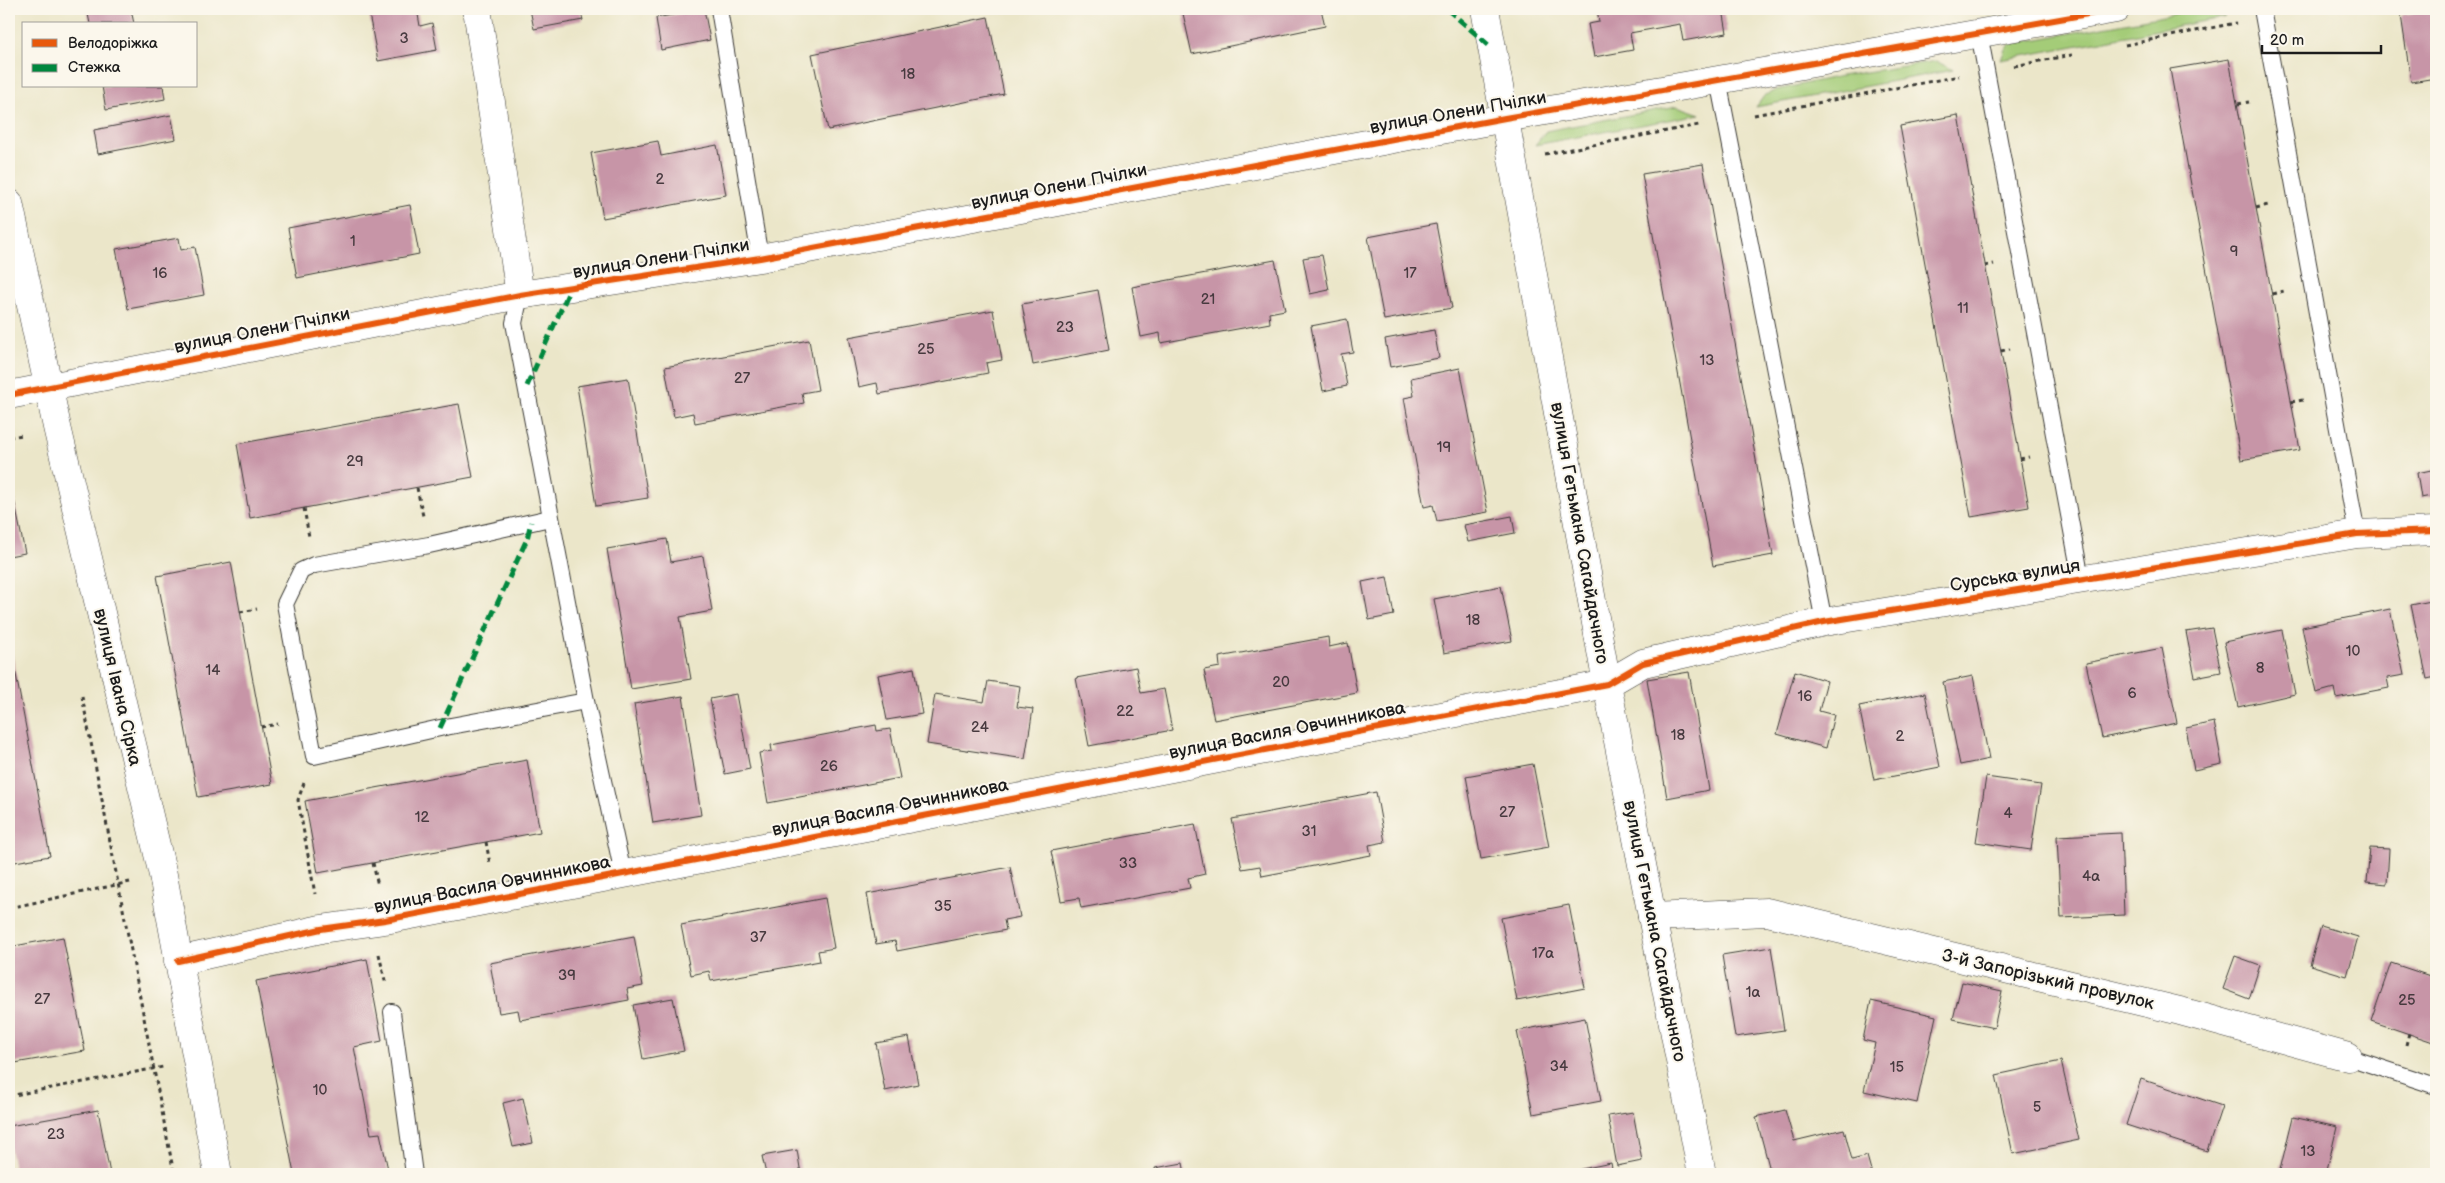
<svg xmlns="http://www.w3.org/2000/svg" width="2445" height="1183" viewBox="0 0 2445 1183" font-family="'Balsamiq Sans',sans-serif">
<style>
.green{fill:#a4cc78;stroke:#60744a}
.building{fill:#c795a7}
.lines{fill:none;stroke-linecap:round;stroke-linejoin:round}
.lane-casing{stroke:#3b3a36;stroke-width:18}
.street-casing{stroke:#3b3a36;stroke-width:29}
.secondary-casing{stroke:#3b3a36;stroke-width:29}
.path{stroke:#3b3a36;stroke-width:3;stroke-dasharray:4 4;stroke-linecap:butt}
.lane{stroke:#fff;stroke-width:16}
.street{stroke:#fff;stroke-width:28}
.secondary{stroke:#fff;stroke-width:28}
.quiet{stroke:#00873e;stroke-width:5;stroke-dasharray:10 5;stroke-linecap:butt}
.cycleway-casing{stroke:#fbf7ec;stroke-width:9}
.cycleway{stroke:#e8590c;stroke-width:6}
.labels{text-anchor:middle;stroke-width:4;stroke-linejoin:round;paint-order:stroke}
.number-label{font-size:15px;fill:#473a3f}
.street-label{font-size:18px;fill:#1c1c1c;stroke:#fbf7ec}
</style>
<rect width="100%" height="100%" fill="#fbf7ec"/>
<filter id="ink" filterUnits="userSpaceOnUse"><feTurbulence type="fractalNoise" baseFrequency=".02" numOctaves="2"/><feDisplacementMap in="SourceGraphic" scale="10" xChannelSelector="R" yChannelSelector="G"/><feConvolveMatrix kernelMatrix="1 2 1 2 8 2 1 2 1" color-interpolation-filters="sRGB"/></filter>
<filter id="wash" filterUnits="userSpaceOnUse"><feTurbulence type="fractalNoise" baseFrequency=".0096" numOctaves="4" result="noise"/><feDisplacementMap in="SourceGraphic" scale="20" xChannelSelector="R" yChannelSelector="G"/><feGaussianBlur stdDeviation="1.12" result="paint"/><feColorMatrix in="noise" values="0 0 0 0 0 0 0 0 0 0 0 0 0 0 0 0 0 1.4 0 .05"/><feComposite in="paint" operator="in"/></filter>
<g filter="url(#wash)">
<rect width="100%" height="100%" fill="#ebe6c9"/>
<g class="green">
<polygon points="2218,10 2226,17 2001,60 2005,49 2011,44 2185,12"/>
<polygon points="1936,61 1953,70 1756,107 1764,96 1776,90 1841,76"/>
<polygon points="1677,106 1700,114 1535,145 1546,131"/>
</g>
<g id="blocks">
<g class="building">
<polygon points="87,9 131,9 134,24 90,24"/>
<polygon points="368,9 417,9 420,26 432,23 437,50 378,61"/>
<polygon points="530,9 580,9 583,20 534,29"/>
<polygon points="704,9 710,40 661,50 656,18"/>
<polygon points="1182,9 1321,9 1325,26 1192,54"/>
<polygon points="1597,9 1723,9 1727,33 1683,41 1680,24 1630,33 1633,50 1594,57 1588,24 1599,22"/>
<polygon points="2436,9 2436,78 2411,82 2401,15"/>
<polygon points="988,17 1004,94 828,130 812,54"/>
<polygon points="2229,59 2300,450 2241,460 2170,69"/>
<polygon points="102,86 163,86 165,99 106,110"/>
<polygon points="171,115 176,139 98,154 94,130"/>
<polygon points="1958,115 2029,507 1971,517 1900,126"/>
<polygon points="658,141 661,156 717,145 726,195 603,218 591,153"/>
<polygon points="1703,164 1773,555 1713,566 1642,174"/>
<polygon points="410,205 419,254 297,278 288,228"/>
<polygon points="1436,224 1452,308 1384,320 1368,237"/>
<polygon points="179,238 181,250 195,247 204,295 128,309 116,249"/>
<polygon points="1322,255 1329,290 1310,294 1303,258"/>
<polygon points="1275,260 1285,310 1269,313 1270,323 1161,343 1160,333 1141,337 1132,287"/>
<polygon points="1098,290 1109,350 1033,365 1022,304"/>
<polygon points="993,310 1002,360 986,363 988,373 879,394 877,383 859,387 849,337"/>
<polygon points="1347,319 1353,352 1341,354 1347,386 1323,391 1311,326"/>
<polygon points="1434,330 1439,358 1390,367 1385,339"/>
<polygon points="809,340 818,390 802,393 804,403 695,423 693,413 674,417 665,367"/>
<polygon points="1460,368 1488,512 1437,521 1433,505 1424,507 1404,398 1414,396 1411,378"/>
<polygon points="628,378 648,498 596,506 577,386"/>
<polygon points="459,404 473,477 250,518 237,444"/>
<polygon points="2436,469 2436,495 2421,498 2417,473"/>
<polygon points="9,475 25,553 9,556"/>
<polygon points="1512,516 1515,533 1468,542 1464,525"/>
<polygon points="667,539 671,562 703,556 712,611 680,617 691,679 631,689 607,549"/>
<polygon points="231,562 272,784 198,797 157,576"/>
<polygon points="1387,577 1394,615 1369,620 1362,582"/>
<polygon points="1501,586 1512,641 1444,653 1434,599"/>
<polygon points="2436,600 2436,677 2427,679 2411,605"/>
<polygon points="2390,609 2404,675 2387,678 2389,688 2336,698 2334,688 2316,693 2302,627"/>
<polygon points="2212,628 2221,672 2195,677 2186,632"/>
<polygon points="2282,630 2295,694 2238,707 2224,642"/>
<polygon points="9,637 50,856 9,863"/>
<polygon points="1328,637 1329,647 1348,643 1357,693 1214,720 1204,670 1220,667 1219,657"/>
<polygon points="2162,648 2177,723 2102,738 2086,663"/>
<polygon points="1136,667 1141,693 1164,689 1172,730 1089,746 1076,678"/>
<polygon points="914,668 922,714 887,720 878,675"/>
<polygon points="1795,671 1827,681 1819,711 1834,715 1826,748 1777,734"/>
<polygon points="1689,672 1709,790 1667,798 1647,679"/>
<polygon points="1973,676 1989,759 1960,765 1943,682"/>
<polygon points="988,681 1020,686 1017,707 1033,709 1025,759 927,744 935,694 984,702"/>
<polygon points="1925,693 1940,767 1874,780 1859,706"/>
<polygon points="736,694 750,769 725,774 710,699"/>
<polygon points="683,696 701,815 653,823 634,704"/>
<polygon points="2214,722 2222,764 2194,770 2186,728"/>
<polygon points="876,725 877,731 890,729 900,778 768,803 759,753 772,751 771,745"/>
<polygon points="527,760 540,832 318,873 305,801"/>
<polygon points="1533,764 1549,847 1481,859 1466,776"/>
<polygon points="1986,777 2041,785 2031,850 1976,842"/>
<polygon points="1376,792 1385,842 1369,845 1371,855 1262,876 1260,866 1242,869 1232,819"/>
<polygon points="1195,824 1205,874 1188,878 1190,888 1081,908 1079,898 1061,901 1051,851"/>
<polygon points="2121,833 2124,915 2061,918 2057,836"/>
<polygon points="2370,848 2389,849 2387,884 2367,882"/>
<polygon points="1010,867 1020,917 1004,920 1006,930 897,951 895,941 876,944 867,894"/>
<polygon points="825,898 834,948 818,951 820,961 711,981 709,971 691,975 681,925"/>
<polygon points="1569,905 1585,988 1517,1001 1501,918"/>
<polygon points="2321,926 2358,937 2347,976 2310,965"/>
<polygon points="634,936 643,986 627,989 629,1000 520,1020 518,1010 499,1013 490,963"/>
<polygon points="63,937 85,1051 9,1064 9,947"/>
<polygon points="1771,947 1784,1030 1735,1037 1722,955"/>
<polygon points="2235,956 2260,965 2249,999 2223,989"/>
<polygon points="367,959 382,1041 354,1047 371,1134 380,1133 389,1174 294,1174 256,981"/>
<polygon points="2391,963 2436,978 2436,1043 2371,1021"/>
<polygon points="1962,982 2002,991 1994,1028 1953,1019"/>
<polygon points="673,998 684,1051 643,1059 633,1005"/>
<polygon points="1871,1001 1936,1016 1917,1103 1864,1091 1875,1043 1863,1040"/>
<polygon points="1585,1018 1601,1101 1533,1114 1517,1031"/>
<polygon points="909,1037 918,1084 885,1091 876,1043"/>
<polygon points="2061,1061 2079,1140 2013,1154 1996,1075"/>
<polygon points="2141,1079 2222,1106 2207,1151 2126,1125"/>
<polygon points="523,1098 533,1143 513,1147 503,1103"/>
<polygon points="98,1110 110,1174 15,1174 9,1142 9,1126"/>
<polygon points="1785,1110 1794,1141 1844,1129 1852,1160 1867,1156 1872,1174 1771,1174 1756,1117"/>
<polygon points="1633,1112 1642,1161 1617,1166 1608,1116"/>
<polygon points="2293,1117 2337,1127 2326,1174 2279,1174"/>
<polygon points="797,1150 801,1174 766,1174 762,1156"/>
<polygon points="1183,1163 1185,1174 1156,1174 1155,1168"/>
<polygon points="1611,1163 1613,1174 1562,1174 1562,1173"/>
</g>
</g>
</g>
<g filter="url(#ink)">
<use href="#blocks" fill-opacity="0" stroke="#3b3a36" stroke-width="1"/>
<g class="lines">
<g class="lane-casing">
<g id="lane">
<polyline points="719,9 760,258"/>
<polyline points="2262,9 2357,534"/>
<polyline points="1979,33 2081,579"/>
<polyline points="1718,80 1824,622"/>
<polyline points="520,295 514,323 586,701 623,874"/>
<polyline points="550,518 429,545 314,565 301,571 285,604 314,756 440,728 586,701"/>
<polyline points="392,1012 414,1174"/>
<polyline points="2348,1057 2436,1086"/>
</g>
</g>
<g class="street-casing">
<g id="street">
<polyline points="477,9 520,295"/>
<polyline points="1485,9 1607,684 1702,1174"/>
<polyline points="9,395 520,295 760,258 1505,118 2116,9"/>
<polyline points="1652,917 1767,912 2180,1011 2348,1057"/>
<polyline points="178,961 321,929 385,920 1607,684 1643,663 1824,622 2357,534 2436,531"/>
</g>
</g>
<g class="secondary-casing">
<polyline id="secondary" points="9,203 57,427 163,875 218,1174"/>
</g>
<g class="path">
<polyline points="2125,45 2236,23"/>
<polyline points="2014,66 2072,55"/>
<polyline points="2238,104 2249,102"/>
<polyline points="1754,115 1959,76"/>
<polyline points="1545,154 1699,125"/>
<polyline points="2256,208 2268,205"/>
<polyline points="1985,266 1994,264"/>
<polyline points="2272,294 2284,291"/>
<polyline points="2001,351 2010,349"/>
<polyline points="2291,402 2303,400"/>
<polyline points="9,437 23,435"/>
<polyline points="2020,459 2029,457"/>
<polyline points="417,488 423,516"/>
<polyline points="304,508 309,537"/>
<polyline points="240,612 257,609"/>
<polyline points="82,696 174,1174"/>
<polyline points="261,727 278,724"/>
<polyline points="304,783 298,800 315,894"/>
<polyline points="486,842 490,864"/>
<polyline points="373,863 378,886"/>
<polyline points="9,908 130,882"/>
<polyline points="379,954 386,985"/>
<polyline points="2406,1045 2409,1033"/>
<polyline points="9,1096 163,1067"/>
</g>
<use href="#lane" class="lane"/>
<use href="#street" class="street"/>
<use href="#secondary" class="secondary"/>
<g class="quiet">
<polyline points="1447,9 1492,48"/>
<polyline points="527,386 571,287"/>
<polyline points="440,728 527,539 531,522"/>
</g>
<g class="cycleway-casing">
<g id="cycleway">
<polyline points="9,395 520,295 760,258 1505,118 2116,9"/>
<polyline points="178,961 321,929 385,920 1607,684 1643,663 1824,622 2357,534 2436,531"/>
</g>
</g>
<use href="#cycleway" class="cycleway"/>
</g>
</g>
<g class="labels">
<g class="number-label">
<text x="404" y="43">3</text>
<text x="908" y="79">18</text>
<text x="660" y="184">2</text>
<text x="353" y="246">1</text>
<text x="2234" y="256">9</text>
<text x="160" y="278">16</text>
<text x="1410" y="278">17</text>
<text x="1208" y="304">21</text>
<text x="1963" y="313">11</text>
<text x="1065" y="332">23</text>
<text x="926" y="354">25</text>
<text x="1707" y="365">13</text>
<text x="742" y="383">27</text>
<text x="1444" y="452">19</text>
<text x="355" y="466">29</text>
<text x="1473" y="625">18</text>
<text x="2353" y="656">10</text>
<text x="2260" y="673">8</text>
<text x="213" y="675">14</text>
<text x="1281" y="687">20</text>
<text x="2132" y="698">6</text>
<text x="1805" y="701">16</text>
<text x="1125" y="716">22</text>
<text x="980" y="732">24</text>
<text x="1678" y="740">18</text>
<text x="1900" y="741">2</text>
<text x="829" y="771">26</text>
<text x="1507" y="817">27</text>
<text x="2008" y="818">4</text>
<text x="422" y="822">12</text>
<text x="1309" y="836">31</text>
<text x="1128" y="868">33</text>
<text x="2091" y="881">4а</text>
<text x="943" y="911">35</text>
<text x="758" y="942">37</text>
<text x="1543" y="958">17а</text>
<text x="567" y="980">39</text>
<text x="1753" y="997">1а</text>
<text x="42" y="1004">27</text>
<text x="2407" y="1005">25</text>
<text x="1559" y="1071">34</text>
<text x="1897" y="1072">15</text>
<text x="320" y="1095">10</text>
<text x="2037" y="1112">5</text>
<text x="56" y="1139">23</text>
<text x="2308" y="1156">13</text>
</g>
<g class="street-label">
<text transform="translate(1458 112) rotate(-10)" y="6">вулиця Олени Пчілки</text>
<text transform="translate(1059 186) rotate(-11)" y="6">вулиця Олени Пчілки</text>
<text transform="translate(661 258) rotate(-9)" y="6">вулиця Олени Пчілки</text>
<text transform="translate(262 330) rotate(-11)" y="6">вулиця Олени Пчілки</text>
<text transform="translate(1580 533) rotate(80)" y="6">вулиця Гетьмана Сагайдачного</text>
<text transform="translate(2015 575) rotate(-9)" y="6">Сурська вулиця</text>
<text transform="translate(118 687) rotate(77)" y="6">вулиця Івана Сірка</text>
<text transform="translate(1287 730) rotate(-11)" y="6">вулиця Василя Овчинникова</text>
<text transform="translate(890 807) rotate(-11)" y="6">вулиця Василя Овчинникова</text>
<text transform="translate(492 884) rotate(-11)" y="6">вулиця Василя Овчинникова</text>
<text transform="translate(1655 931) rotate(79)" y="6">вулиця Гетьмана Сагайдачного</text>
<text transform="translate(2048 979) rotate(13)" y="6">3-й Запорізький провулок</text>
</g>
</g>
<rect width="2445" height="1183" fill="none" stroke="#fbf7ec" stroke-width="30"/>
<rect x="22" y="22" width="175" height="65" fill="#fbf7ec" stroke="#a29f99"/>
<rect x="32" y="39" width="25" height="8" fill="#e8590c" stroke="#a29f99"/>
<text x="68" y="48" font-size="15" fill="#1c1c1c">Велодоріжка</text>
<rect x="32" y="64" width="25" height="8" fill="#00873e" stroke="#a29f99"/>
<text x="68" y="72" font-size="15" fill="#1c1c1c">Стежка</text>
<path d="M2262 45v8h119v-8" fill="none" stroke="#1c1c1c" stroke-width="2.5"/>
<text x="2270" y="45" font-size="15" fill="#1c1c1c" stroke="#fbf7ec" stroke-width="4" paint-order="stroke">20 m</text>
</svg>
